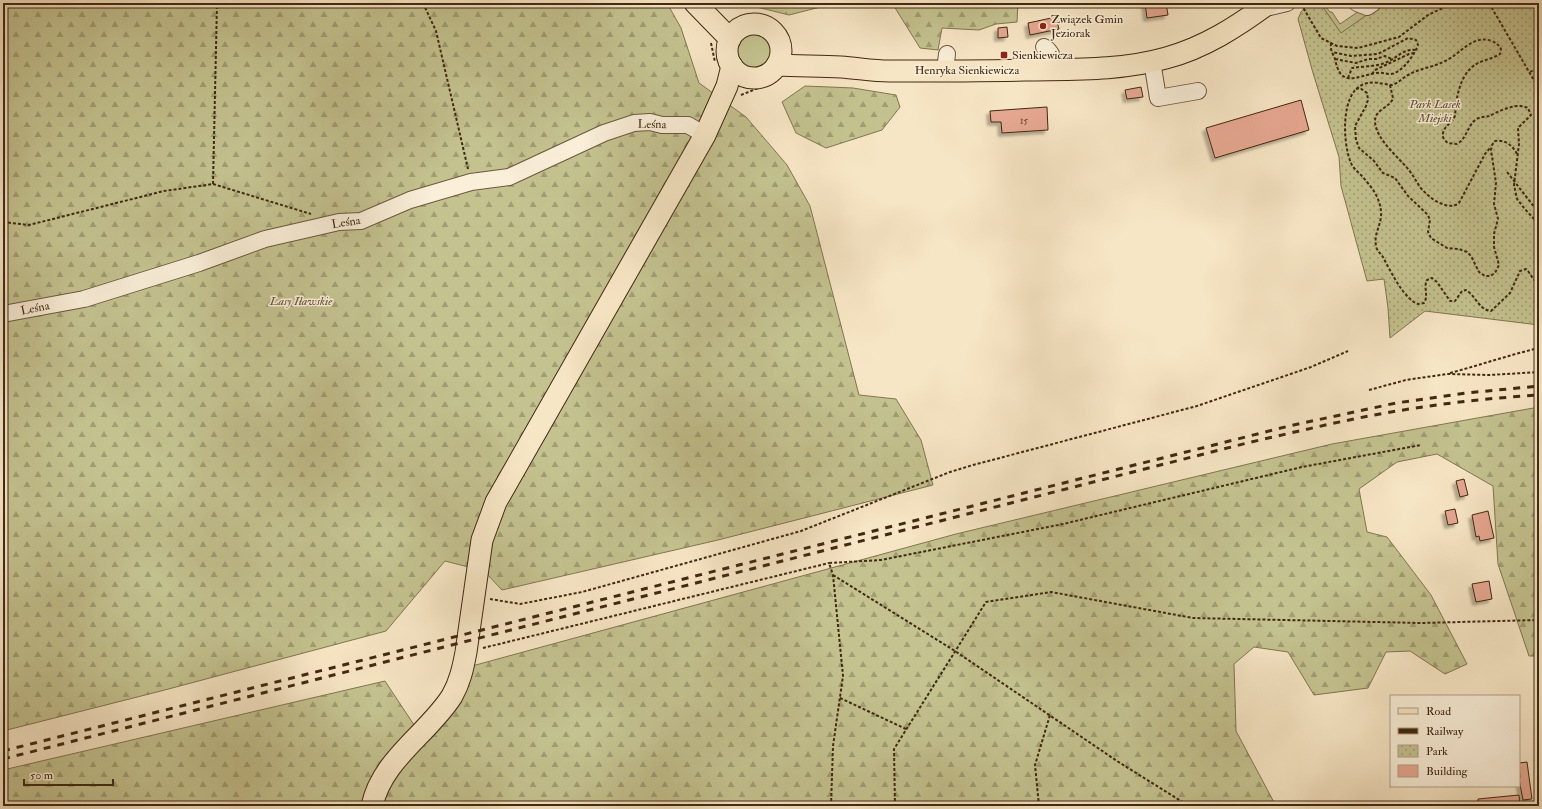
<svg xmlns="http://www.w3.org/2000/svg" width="1542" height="809" viewBox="0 0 1542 809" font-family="'IM FELL Double Pica',serif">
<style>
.grass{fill:#c4c390;stroke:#827651}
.forest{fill:url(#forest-firs);stroke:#827651}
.park{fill:url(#park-dots);stroke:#827651}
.building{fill:#e7a892;stroke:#402912;filter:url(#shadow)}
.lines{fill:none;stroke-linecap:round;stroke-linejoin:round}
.minor-casing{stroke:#6e583f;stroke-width:18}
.major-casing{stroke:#402912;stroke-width:23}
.path{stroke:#402912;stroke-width:2;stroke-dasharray:3 2;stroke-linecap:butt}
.minor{stroke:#faefd9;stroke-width:16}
.major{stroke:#f7e6c5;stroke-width:21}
.rail{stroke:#402912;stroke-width:3;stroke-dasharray:7 7;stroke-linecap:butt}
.path-bridge{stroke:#402912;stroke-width:2;stroke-dasharray:3 2;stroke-linecap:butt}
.poi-dot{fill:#8f2418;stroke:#faefd9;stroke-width:1.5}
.labels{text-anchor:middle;stroke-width:3;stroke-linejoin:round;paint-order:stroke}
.number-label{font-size:10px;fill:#6a4932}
.poi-label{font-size:12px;fill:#402912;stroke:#faefd9;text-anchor:start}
.street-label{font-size:12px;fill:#402912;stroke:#faefd9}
.park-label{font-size:12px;font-style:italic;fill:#615032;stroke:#faefd9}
</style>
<defs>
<pattern id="forest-firs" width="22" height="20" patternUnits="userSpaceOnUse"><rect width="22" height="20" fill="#c4c390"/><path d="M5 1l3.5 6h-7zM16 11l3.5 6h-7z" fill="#a19e74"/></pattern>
<pattern id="park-dots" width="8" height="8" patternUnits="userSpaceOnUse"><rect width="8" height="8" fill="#c4c390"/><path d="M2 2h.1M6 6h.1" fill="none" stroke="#a19e74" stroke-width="1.8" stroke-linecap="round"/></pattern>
<filter id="shadow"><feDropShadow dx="-3.5" dy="3.5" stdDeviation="1" flood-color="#0004"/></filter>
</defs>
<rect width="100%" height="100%" fill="#f7e6c5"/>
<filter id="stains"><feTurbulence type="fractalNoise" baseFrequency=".005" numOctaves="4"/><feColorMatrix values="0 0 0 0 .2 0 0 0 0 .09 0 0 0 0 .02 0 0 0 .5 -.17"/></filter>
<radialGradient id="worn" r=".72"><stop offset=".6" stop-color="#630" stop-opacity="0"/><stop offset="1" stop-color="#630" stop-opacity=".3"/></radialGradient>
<g class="grass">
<polygon points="1320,3 1326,3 1327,4 1325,6 1330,12 1332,12 1340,24 1359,11 1384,3 1341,34"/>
<circle cx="755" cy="50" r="18"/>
</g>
<g class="forest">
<polygon points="3,3 667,3 681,28 699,83 746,117 787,165 810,206 859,395 896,399 921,440 933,485 718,540 502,590 484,571 445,561 386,631 161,691 3,731"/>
<polygon points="741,3 836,3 789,15"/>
<polygon points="892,3 1018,3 1017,22 996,24 979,30 942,28 938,50 920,48"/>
<polygon points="805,86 853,88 896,95 900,107 882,130 826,148 796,133 782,102"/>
<polygon points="1539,407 1539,656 1529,656 1498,564 1493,486 1437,454 1397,462 1359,489 1367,532 1387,537 1431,595 1467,664 1445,674 1410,651 1386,652 1368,688 1314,695 1288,652 1254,647 1234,664 1236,731 1276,806 3,806 3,770 385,681 424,740 472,666 956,534 1332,444"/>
</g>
<polygon class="park" points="1309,3 1320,3 1341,33 1384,3 1539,3 1539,325 1425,311 1390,338 1388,308 1384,279 1367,281 1341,186 1339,157 1313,73 1298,19 1301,12"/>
<g class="building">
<polygon points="1145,3 1166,3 1168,15 1147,18"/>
<polygon points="1056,17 1059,29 1030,35 1028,23"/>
<polygon points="1007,27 1008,37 998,38 998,28"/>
<polygon points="1141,87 1143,97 1127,99 1125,90"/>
<polygon points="1301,100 1309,130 1215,158 1206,128"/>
<polygon points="1047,107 1048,130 1002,133 1001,122 991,122 990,111"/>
<polygon points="1464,479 1468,495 1460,497 1456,481"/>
<polygon points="1455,509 1458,523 1448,525 1445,511"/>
<polygon points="1488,511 1494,538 1480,541 1479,536 1476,537 1472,515"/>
<polygon points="1489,581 1492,599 1476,602 1472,584"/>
<polygon points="1527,762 1532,799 1523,800 1519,779 1520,778 1519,763"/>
<polygon points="1519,795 1520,806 1478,806 1478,799"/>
</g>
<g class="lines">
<g class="minor-casing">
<g id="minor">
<polyline points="1357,3 1367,7 1373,3"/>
<polyline points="1261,9 1287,3"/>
<path d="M1044 47C1053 52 1053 60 1054 70"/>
<polyline points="1152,61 1158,98 1198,91"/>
<polyline points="945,70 947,54"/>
<polyline points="3,314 84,299 199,263 265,239 339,222 361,221 410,200 471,182 509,177 604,133 634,123 650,122 662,125 688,125 705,135"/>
</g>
</g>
<g class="major-casing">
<g id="major">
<polyline points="695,3 730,39"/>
<circle cx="754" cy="51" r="27"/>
<path d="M777 65C798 66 820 66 841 67 857 68 873 71 889 71 934 71 980 71 1025 70 1072 69 1120 71 1166 58 1204 48 1238 26 1269 3"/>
<path d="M372 806C382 759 428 734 452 696 460 682 463 668 466 652L482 540 496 502 705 135 727 86 732 66"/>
</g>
</g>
<g class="path">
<polyline points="423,3 436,31 468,169"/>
<polyline points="1489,3 1539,89"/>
<polyline points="1301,4 1321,38 1337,46 1358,48 1399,37 1428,15 1453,3"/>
<polyline points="711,43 715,62"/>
<path d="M1331 43C1330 50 1333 54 1335 59 1341 88 1354 77 1376 73 1381 72 1386 74 1391 74 1402 73 1415 54 1418 45L1416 40 1408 38 1378 54 1351 56 1332 52"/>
<polyline points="1335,59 1356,63 1368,59 1376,59 1385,56 1392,59"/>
<polyline points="1530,72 1539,67"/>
<polyline points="1372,74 1375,70 1409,54 1415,53"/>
<path d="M1348 78 1352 68C1363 66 1377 67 1387 62 1397 58 1404 48 1416 50"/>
<path d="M1390 85 1393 98C1390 108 1375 109 1375 121 1375 138 1398 157 1408 169 1413 175 1416 181 1420 187 1428 197 1447 212 1459 203L1485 154 1490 148"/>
<path d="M1356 89 1360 88 1367 93 1368 100 1366 106 1355 126 1356 140 1359 148 1374 161 1383 173 1395 178 1408 196 1428 215 1430 220 1428 232 1431 238 1447 248 1459 249 1467 252 1471 256 1479 272 1485 276H1490L1495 273 1499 265 1494 247V234L1498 219 1494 204 1496 183 1491 150 1492 145 1495 141C1505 139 1513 146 1517 154"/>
<polyline points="741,95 776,81"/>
<polyline points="213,184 217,3"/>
<polyline points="3,222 29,225 164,191 213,184 311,214"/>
<path d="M1539 228 1535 220 1524 208 1517 199 1514 185 1519 144 1518 128 1531 115 1528 108C1516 102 1500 111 1489 116 1484 117 1478 117 1474 121 1467 128 1466 139 1457 144L1448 143C1444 140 1442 137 1443 133 1445 125 1451 124 1454 118 1456 115 1455 110 1456 106 1457 94 1461 78 1470 69 1478 60 1491 60 1500 54L1501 49C1499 45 1496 43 1492 41 1472 34 1461 54 1445 61 1434 67 1421 68 1410 74 1403 77 1399 83 1392 85 1382 84 1371 80 1362 85 1340 95 1343 145 1351 163 1353 168 1357 171 1361 175 1368 183 1376 192 1379 202 1386 223 1373 229 1376 246 1377 252 1382 254 1384 259 1391 272 1404 299 1418 304L1424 303C1429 295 1423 288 1427 280L1432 278 1437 282 1450 301H1455L1462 291 1466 290C1475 295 1479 310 1491 311L1510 293 1520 271 1526 269 1528 271 1539 287"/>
<path d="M1450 373C1480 365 1509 355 1539 348"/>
<polyline points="1369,390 1406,380 1447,374 1490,375 1539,372"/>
<polyline points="833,575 955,651 1117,761 1189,806"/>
<polyline points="490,599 520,604 582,592 801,531 950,472 973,465 1197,406 1311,367 1348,351"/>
<polyline points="483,648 829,563"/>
<polyline points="840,698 906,729"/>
<polyline points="831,806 833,746 843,676 833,575 829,563 881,560 1063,524 1302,467 1421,445"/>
<polyline points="895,806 894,749 986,602 1051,592 1193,618 1421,623 1539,620"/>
<polyline points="1039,806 1035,765 1050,715"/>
</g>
<use href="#minor" class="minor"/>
<use href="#major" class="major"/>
<g class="rail">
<polyline points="3,751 1289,426 1396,403 1466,393 1539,386"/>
<path d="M3 759 1251 442C1300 431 1348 419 1397 411 1444 403 1491 398 1539 395"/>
</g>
<polyline class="path-bridge" points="1507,172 1539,213"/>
</g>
<g class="poi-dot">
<circle cx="1043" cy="26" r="4"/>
<rect x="1000" y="51" width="8" height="8" rx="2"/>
</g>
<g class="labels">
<g class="number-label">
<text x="1024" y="124">15</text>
</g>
<g class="poi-label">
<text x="1051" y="23">Związek Gmin<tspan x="1051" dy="14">Jeziorak</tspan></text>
<text x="1012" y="59">Sienkiewicza</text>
</g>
<g class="street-label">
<text x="967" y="74">Henryka Sienkiewicza</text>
<text transform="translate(652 124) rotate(1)" y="4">Leśna</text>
<text transform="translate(346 222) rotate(-9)" y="4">Leśna</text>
<text transform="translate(35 308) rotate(-11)" y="4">Leśna</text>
</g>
<g class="park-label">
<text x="1435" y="108">Park Lasek<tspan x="1435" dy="14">Miejski</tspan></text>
<text x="301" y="305">Lasy Iławskie</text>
</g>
</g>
<rect width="1542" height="809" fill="none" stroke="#f7e6c5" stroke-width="16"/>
<rect x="4" y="4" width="1534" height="801" fill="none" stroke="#402912" stroke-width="2"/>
<rect x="8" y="8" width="1526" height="793" fill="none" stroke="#402912"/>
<rect x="1390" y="695" width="130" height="92" fill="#faefd9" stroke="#b0a089"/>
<rect x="1398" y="708" width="20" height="6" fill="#f7e6c5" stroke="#b0a089"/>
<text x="1426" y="715" font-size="12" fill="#402912">Road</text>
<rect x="1398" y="728" width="20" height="6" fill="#402912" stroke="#b0a089"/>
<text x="1426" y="735" font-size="12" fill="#402912">Railway</text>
<rect x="1398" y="745" width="20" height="12" fill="url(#park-dots)" stroke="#b0a089"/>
<text x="1426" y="755" font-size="12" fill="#402912">Park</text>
<rect x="1398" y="765" width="20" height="12" fill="#e7a892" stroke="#b0a089"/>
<text x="1426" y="775" font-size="12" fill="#402912">Building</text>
<path d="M24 779v6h89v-6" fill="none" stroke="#402912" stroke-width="2"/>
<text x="30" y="779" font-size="12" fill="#402912" stroke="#faefd9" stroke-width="3" paint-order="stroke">50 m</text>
<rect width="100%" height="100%" filter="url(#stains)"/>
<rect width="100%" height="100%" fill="url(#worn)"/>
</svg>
